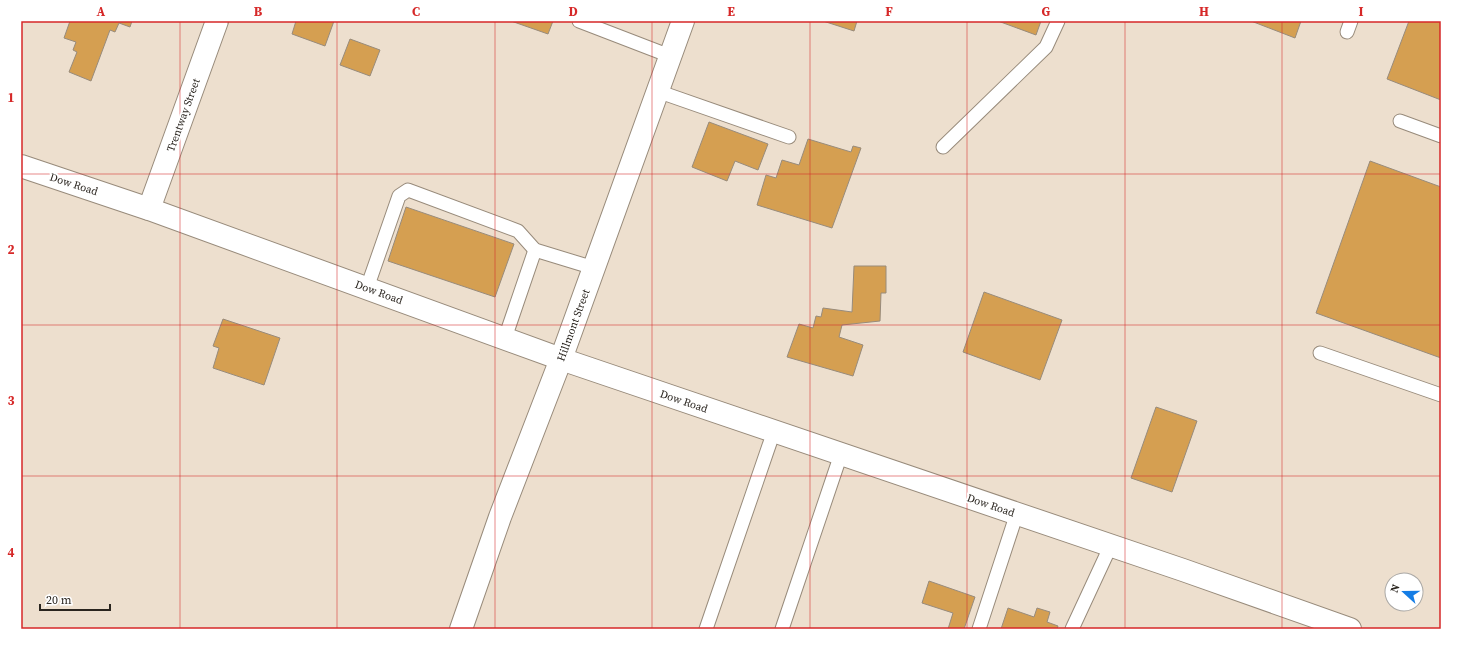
<svg xmlns="http://www.w3.org/2000/svg" width="1462" height="650" viewBox="0 0 1462 650" font-family="'Source Serif 4',serif">
<style>
.building{fill:#d59f51;stroke:#988b7b}
.lines{fill:none;stroke-linecap:round;stroke-linejoin:round}
.service-casing{stroke:#988b7b;stroke-width:15}
.minor-casing{stroke:#988b7b;stroke-width:24}
.service{stroke:#fff;stroke-width:13}
.minor{stroke:#fff;stroke-width:22}
.grid{fill:none;stroke:#d62828;stroke-width:1;stroke-opacity:0.55}
.labels{text-anchor:middle;stroke-width:4;stroke-linejoin:round;paint-order:stroke}
.street-label{font-size:11px;fill:#2a251f;stroke:#fff}
.neatline{fill:none;stroke:#d62828;stroke-width:1.5}
.grid-label{font-size:13px;text-anchor:middle;font-weight:bold;fill:#d62828}
</style>
<rect width="100%" height="100%" fill="#eddfce"/>
<g class="building">
<polygon points="70,21 132,21 130,27 119,23 115,32 110,30 91,81 69,72 77,52 73,50 76,42 64,38"/>
<polygon points="296,21 334,21 325,46 292,34"/>
<polygon points="511,21 553,21 548,34"/>
<polygon points="823,21 857,21 854,31"/>
<polygon points="998,21 1041,21 1036,35"/>
<polygon points="1251,21 1301,21 1295,38"/>
<polygon points="1409,21 1441,21 1441,100 1387,79"/>
<polygon points="350,39 380,50 370,76 340,65"/>
<polygon points="709,122 768,144 758,170 735,161 727,181 692,167"/>
<polygon points="808,139 851,152 853,146 861,148 832,228 757,205 766,175 776,178 782,160 799,165"/>
<polygon points="1370,161 1441,187 1441,358 1316,313"/>
<polygon points="406,207 514,244 495,297 388,261"/>
<polygon points="854,266 886,266 886,293 881,293 880,321 842,325 839,337 863,345 853,376 787,357 799,324 813,328 816,316 821,317 823,308 852,312"/>
<polygon points="984,292 1062,320 1040,380 963,352"/>
<polygon points="223,319 280,338 264,385 213,368 219,348 213,346"/>
<polygon points="1156,407 1197,421 1172,492 1131,478"/>
<polygon points="929,581 975,597 964,629 948,629 953,613 922,603"/>
<polygon points="1008,608 1034,617 1037,608 1050,612 1047,622 1058,626 1057,629 1001,629"/>
</g>
<g class="lines">
<g class="service-casing">
<g id="service">
<polyline points="579,21 670,56"/>
<polyline points="1347,32 1351,21"/>
<polyline points="657,91 789,137"/>
<polyline points="1400,121 1441,136"/>
<polyline points="943,147 1046,47 1058,21"/>
<polyline points="367,288 399,196 408,190 518,231 535,250 594,268"/>
<polyline points="505,338 535,250"/>
<polyline points="1320,353 1441,395"/>
<polyline points="706,629 774,431"/>
<polyline points="782,629 841,454"/>
<polyline points="979,629 1017,513"/>
<polyline points="1072,629 1111,545"/>
</g>
</g>
<g class="minor-casing">
<g id="minor">
<polyline points="21,166 149,209 561,359 1183,570 1350,629"/>
<polyline points="149,209 217,21"/>
<polyline points="461,629 500,517 561,359 683,21"/>
</g>
</g>
<use href="#service" class="service"/>
<use href="#minor" class="minor"/>
</g>
<path class="grid" d="M180 21V629M337 21V629M495 21V629M652 21V629M810 21V629M967 21V629M1125 21V629M1282 21V629M21 174H1441M21 325H1441M21 476H1441"/>
<g class="labels">
<g class="street-label">
<text transform="translate(183 115) rotate(-70)" y="4">Trentway Street</text>
<text transform="translate(74 184) rotate(18)" y="4">Dow Road</text>
<text transform="translate(379 292) rotate(20)" y="4">Dow Road</text>
<text transform="translate(573 325) rotate(-70)" y="4">Hillmont Street</text>
<text transform="translate(684 401) rotate(19)" y="4">Dow Road</text>
<text transform="translate(991 505) rotate(19)" y="4">Dow Road</text>
</g>
</g>
<rect width="1462" height="650" fill="none" stroke="#ffffff" stroke-width="44"/>
<g transform="translate(1404 592) rotate(291)"><circle r="19" fill="#ffffff" stroke="#aaa8a5"/>
<path d="M0-3L7 15L0 10L-7 15Z" fill="#157de5"/>
<text y="-6" font-size="11" font-weight="bold" text-anchor="middle" fill="#2a251f">N</text>
</g>
<path d="M40 604v6h70v-6" fill="none" stroke="#2a251f" stroke-width="2"/>
<text x="46" y="604" font-size="12" fill="#2a251f" stroke="#ffffff" stroke-width="3" paint-order="stroke">20 m</text>
<rect x="22" y="22" width="1418" height="606" class="neatline"/>
<g class="grid-label">
<text x="101" y="16">A</text>
<text x="258" y="16">B</text>
<text x="416" y="16">C</text>
<text x="573" y="16">D</text>
<text x="731" y="16">E</text>
<text x="889" y="16">F</text>
<text x="1046" y="16">G</text>
<text x="1204" y="16">H</text>
<text x="1361" y="16">I</text>
<text x="11" y="102">1</text>
<text x="11" y="254">2</text>
<text x="11" y="405">3</text>
<text x="11" y="557">4</text>
</g>
</svg>
